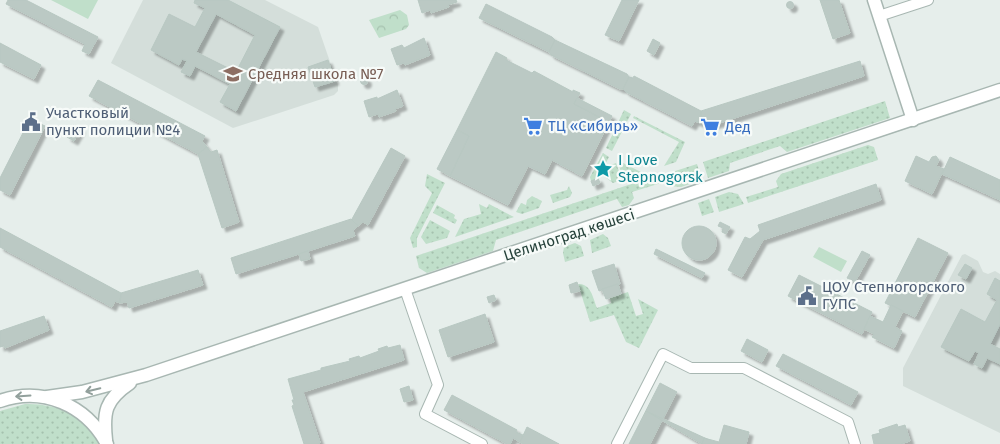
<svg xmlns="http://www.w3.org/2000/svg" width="1000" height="444" viewBox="0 0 1000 444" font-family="'Fira Sans',sans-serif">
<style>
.built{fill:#d4deda}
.grass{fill:url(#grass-dots)}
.forest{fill:url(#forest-crowns)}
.pitch{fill:#c0dfca}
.building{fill:#bbc9c4;stroke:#b8c8c2;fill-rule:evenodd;filter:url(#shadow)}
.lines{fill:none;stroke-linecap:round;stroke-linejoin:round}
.minor-casing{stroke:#a8b7b2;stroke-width:12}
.tertiary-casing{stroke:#a8b7b2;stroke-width:15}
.minor{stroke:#fff;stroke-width:10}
.tertiary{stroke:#fff;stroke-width:12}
.oneway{stroke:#92a09c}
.labels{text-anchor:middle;stroke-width:4.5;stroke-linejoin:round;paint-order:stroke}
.education-label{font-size:15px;fill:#785e54;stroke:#f7fbf9;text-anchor:start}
.service-label{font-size:15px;fill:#4e5e75;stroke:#f7fbf9;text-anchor:start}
.shop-label{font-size:15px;fill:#366cbe;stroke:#f7fbf9;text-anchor:start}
.culture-label{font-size:15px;fill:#0d838f;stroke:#f7fbf9;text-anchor:start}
.street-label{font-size:15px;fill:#25413a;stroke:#f7fbf9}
</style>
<defs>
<pattern id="grass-dots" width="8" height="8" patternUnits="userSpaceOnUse" patternTransform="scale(1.25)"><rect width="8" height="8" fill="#c0dfca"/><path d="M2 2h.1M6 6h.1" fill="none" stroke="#a5c1ae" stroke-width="1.8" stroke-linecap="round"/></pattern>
<pattern id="forest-crowns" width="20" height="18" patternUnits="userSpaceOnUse" patternTransform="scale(1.25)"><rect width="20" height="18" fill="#c0dfca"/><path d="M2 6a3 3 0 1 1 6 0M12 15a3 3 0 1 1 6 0" fill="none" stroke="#a5c1ae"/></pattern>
<filter id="shadow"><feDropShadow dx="4" dy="4" stdDeviation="1" flood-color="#0004"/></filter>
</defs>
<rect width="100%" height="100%" fill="#e6eeeb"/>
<g class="built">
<polygon points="143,0 265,0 318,27 338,85 338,91 334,95 233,128 111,63"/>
<polygon points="965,254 978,261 983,272 988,274 995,271 1000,274 1000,433 903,386 903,368 962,255"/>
</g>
<g class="grass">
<polygon points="885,101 890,118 787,152 780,146 730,163 729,171 708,178 703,162"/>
<polygon points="624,110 631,114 612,151 606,148"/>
<polygon points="634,116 685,142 676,162 664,166 679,142 633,118"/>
<polygon points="868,145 874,147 878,160 748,203 746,197 778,187 776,181 781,174"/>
<polygon points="603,153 609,157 598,178 591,181 590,177"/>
<polygon points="621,162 643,173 624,180 618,163"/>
<polygon points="616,163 622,180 613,183 605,177 611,165"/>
<polygon points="697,164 702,180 681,187 669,186 666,174"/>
<polygon points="427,174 445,183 417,238 417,247 413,248 410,238 432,193 425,186"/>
<polygon points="658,175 661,183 632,192 634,198 629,205 622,207 617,199 496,240 493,251 427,273 419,268 416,256"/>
<polygon points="569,186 572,193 570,197 553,203 550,195 567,190"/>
<polygon points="729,192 738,194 744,204 719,212 715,197"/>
<polygon points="532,196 542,201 539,208 522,214 516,212 521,203 526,205 527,200"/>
<polygon points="709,199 714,212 702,216 698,203"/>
<polygon points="479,204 487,208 489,204 514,217 455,237 464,219 481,214"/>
<polygon points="437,205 455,215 454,218 457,220 455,224 433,213"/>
<polygon points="430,220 450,231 447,238 426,244 421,237"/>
<polygon points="603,234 608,238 611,246 592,253 590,240"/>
<polygon points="575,243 581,246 584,256 565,262 563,253 564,247"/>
<path d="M578 284C591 283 593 298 597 308L611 303 610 298 628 292 636 316 643 314 638 299 658 310 639 348 626 342 614 315 590 322Z"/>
<path d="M25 404C58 403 83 416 100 444H0V411Z"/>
</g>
<polygon class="forest" points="400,10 407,15 409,25 406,29 379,38 369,20"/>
<g class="pitch">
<polygon points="51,0 98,0 88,19"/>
<polygon points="819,247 847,261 841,272 813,257"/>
</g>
<g class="building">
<polygon points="8,0 26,0 98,37 89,54 82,51 85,44 6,4"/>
<path d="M195 0H228L280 27 236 111 220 102 230 84 195 66 190 76 181 72 187 61 182 59 179 65 151 50 169 14 195 27 205 8 194 3ZM216 14 255 35 236 72 196 52Z"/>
<polygon points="418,0 456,0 457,2 448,5 449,7 431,13 430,10 422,13"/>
<polygon points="622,0 639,0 619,41 605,35"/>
<polygon points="820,0 839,0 850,33 833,39"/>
<circle cx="790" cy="5" r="3.5"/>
<polygon points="486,4 552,37 555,40 549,52 479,18"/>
<polygon points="424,38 430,55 405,65 404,63 397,65 391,49 402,45 404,48"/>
<polygon points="653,39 660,43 654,55 647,51"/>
<polygon points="555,40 627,74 629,77 623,89 620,89 551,55 549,52"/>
<polygon points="0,43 41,65 34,79 0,62"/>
<polygon points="496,52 507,58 506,60 532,73 534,71 573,92 573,90 580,93 574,104 609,122 582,176 552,160 545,174 528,166 508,205 450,176 469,136 457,130"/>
<polygon points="328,60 335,81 315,87 308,67"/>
<polygon points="860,61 864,76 707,127 706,122 700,123 701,111"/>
<polygon points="634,76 701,111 700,123 695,121 692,126 626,92 623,89 629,77 633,78"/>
<circle cx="364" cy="81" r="3.5"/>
<polygon points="98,80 205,136 202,141 207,147 198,154 89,96"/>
<polygon points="397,90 403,106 395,109 396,111 379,117 378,114 369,117 364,101 377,97 377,99"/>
<polygon points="577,98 612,116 609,122 574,104"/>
<polygon points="30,119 45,126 10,195 0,190 0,178"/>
<polygon points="73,125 81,129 74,141 67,137"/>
<polygon points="457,130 469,136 450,176 437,169"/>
<polygon points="207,147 211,152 217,150 239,222 222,228 198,154"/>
<polygon points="391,148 405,156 368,225 363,222 358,226 352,219"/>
<polygon points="916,156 929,162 932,157 936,156 939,160 936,166 944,169 932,194 905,181"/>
<polygon points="950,157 1000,180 1000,200 942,174"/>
<polygon points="598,178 600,183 593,186 591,181"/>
<polygon points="876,184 881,200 763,240 742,277 728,270 745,237 750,239 760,231 758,225"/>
<polygon points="351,219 358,226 353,230 355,236 236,274 231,258"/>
<polygon points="720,222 730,227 726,234 722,232 723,228 718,226"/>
<circle cx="699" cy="243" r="17"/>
<polygon points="0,228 121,293 120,303 115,301 112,307 0,247"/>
<polygon points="918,238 948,253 915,317 885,303"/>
<polygon points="656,249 705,273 702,278 654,254"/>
<polygon points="308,251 310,259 301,261 299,254"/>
<polygon points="862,251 870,255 855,282 847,278"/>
<polygon points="614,264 620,284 599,291 592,271"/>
<polygon points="965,264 972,268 966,279 958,275"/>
<polygon points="198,270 203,285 129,308 127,302 120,303 121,293"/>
<polygon points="799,275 872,312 862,334 788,296"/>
<polygon points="995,278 1000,281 1000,324 990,344 1000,349 1000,364 987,358 982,368 974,364 979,353 975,351 969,361 941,347 961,309 985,322 997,300 987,294"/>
<polygon points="577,282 580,291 571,293 569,285"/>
<polygon points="618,284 621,294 606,299 602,289"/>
<polygon points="494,295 496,300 489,303 487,297"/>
<polygon points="891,305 903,311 895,327 902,331 894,348 872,337 874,334 864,329 870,316 883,322"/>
<polygon points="485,314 494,342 448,357 439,330"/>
<polygon points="44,316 49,330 5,348 4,346 0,347 0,331"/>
<polygon points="747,339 768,350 762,362 741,351"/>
<polygon points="400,345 404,360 303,392 320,442 319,444 304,444 292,406 294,405 292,400 294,400 288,379 321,370 321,368 350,361 349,359 359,356 360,358 379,351 378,349 387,346 388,348"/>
<polygon points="783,354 858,392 851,405 776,366"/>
<polygon points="660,383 677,392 674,397 650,444 629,444"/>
<polygon points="409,386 413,400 404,402 400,389"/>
<polygon points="452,395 517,430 516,432 523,435 520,442 513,438 510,444 507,444 444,410"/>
<polygon points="646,411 718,444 702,444"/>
<polygon points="897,424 898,427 905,425 910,441 900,444 874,444 872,435 880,433 879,430"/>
<polygon points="724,425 749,432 746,444 702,444 704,438 719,442"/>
<polygon points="527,427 559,444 524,444 520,442"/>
</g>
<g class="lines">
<g class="minor-casing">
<g id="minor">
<polyline points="879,16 928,0"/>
<polyline points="405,289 438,385 425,414 482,444"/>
<polyline points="617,444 663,354 691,368 744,368 848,422 855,444"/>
</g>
</g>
<g class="tertiary-casing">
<g id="tertiary">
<polyline points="874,0 913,120"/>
<polyline points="47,397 82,392 146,375 1000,90"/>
<path d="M0 401C43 386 86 405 107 444"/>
<path d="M106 440C103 412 105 400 130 383"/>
</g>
</g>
<use href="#minor" class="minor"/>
<use href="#tertiary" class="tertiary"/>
</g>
<defs><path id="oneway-shaft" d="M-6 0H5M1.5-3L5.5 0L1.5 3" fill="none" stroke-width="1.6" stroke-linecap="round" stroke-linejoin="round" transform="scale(1.25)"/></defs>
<g class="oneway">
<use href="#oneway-shaft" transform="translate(93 390) rotate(167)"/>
<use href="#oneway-shaft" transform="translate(23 396) rotate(176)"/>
</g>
<defs>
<g id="school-bare" transform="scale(1.5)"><path d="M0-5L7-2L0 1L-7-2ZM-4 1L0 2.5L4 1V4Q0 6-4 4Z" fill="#8d6e63" stroke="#f7fbf9" stroke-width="2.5" paint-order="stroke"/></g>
<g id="civic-bare" transform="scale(1.5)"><path d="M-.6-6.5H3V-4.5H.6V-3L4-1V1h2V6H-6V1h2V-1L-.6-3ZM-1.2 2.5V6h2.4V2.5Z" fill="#5c6f8a" stroke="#f7fbf9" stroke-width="2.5" paint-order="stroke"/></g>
<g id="supermarket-bare" transform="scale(1.5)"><path d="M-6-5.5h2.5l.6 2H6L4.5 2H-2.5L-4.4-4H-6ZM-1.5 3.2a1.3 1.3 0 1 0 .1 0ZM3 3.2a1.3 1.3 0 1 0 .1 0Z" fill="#3f7fe0" stroke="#f7fbf9" stroke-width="2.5" paint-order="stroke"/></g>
<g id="sight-bare" transform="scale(1.5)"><path d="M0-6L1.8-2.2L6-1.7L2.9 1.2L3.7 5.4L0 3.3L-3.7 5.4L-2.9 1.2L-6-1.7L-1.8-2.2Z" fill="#0f9aa8" stroke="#f7fbf9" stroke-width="2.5" paint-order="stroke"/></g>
</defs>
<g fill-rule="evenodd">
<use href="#school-bare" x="233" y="74"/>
<use href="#civic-bare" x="31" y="122"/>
<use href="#supermarket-bare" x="533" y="126"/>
<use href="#supermarket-bare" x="710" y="127"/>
<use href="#sight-bare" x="603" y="169"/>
<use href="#civic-bare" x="807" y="296"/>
</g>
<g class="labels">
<g class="education-label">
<text x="248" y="79">Средняя школа №7</text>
</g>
<g class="service-label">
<text x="46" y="118">Участковый<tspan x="46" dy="17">пункт полиции №4</tspan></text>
<text x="822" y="292">ЦОУ Степногорского<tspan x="822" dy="17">ГУПС</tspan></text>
</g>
<g class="shop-label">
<text x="548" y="131">ТЦ «Сибирь»</text>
<text x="725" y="132">Дед</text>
</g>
<g class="culture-label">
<text x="618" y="165">I Love<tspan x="618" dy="17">Stepnogorsk</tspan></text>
</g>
<g class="street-label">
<text transform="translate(569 235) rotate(-18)" y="5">Целиноград көшесі</text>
</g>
</g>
</svg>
